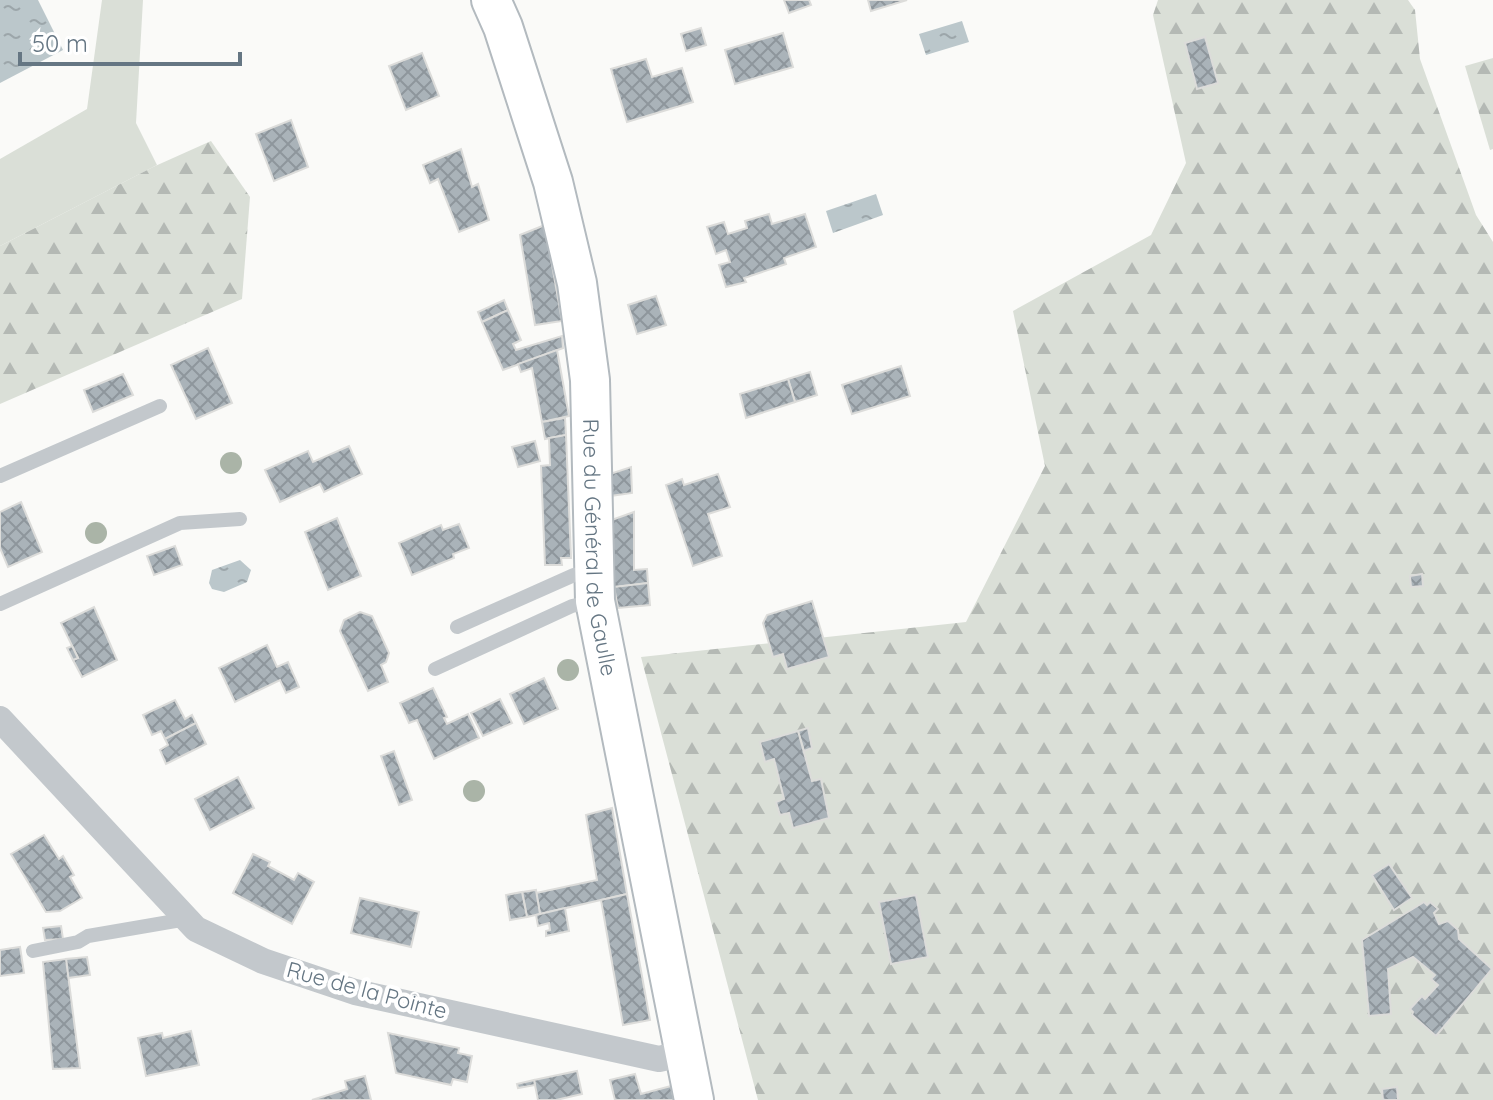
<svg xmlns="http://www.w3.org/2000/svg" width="1493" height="1100" viewBox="0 0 1493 1100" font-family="Quicksand,sans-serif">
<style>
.green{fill:#dadfd7}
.forest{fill:url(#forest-firs)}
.water{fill:url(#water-ripples)}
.building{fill:url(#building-cross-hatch);stroke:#dcdcda;stroke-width:2}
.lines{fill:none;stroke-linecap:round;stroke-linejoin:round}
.secondary-casing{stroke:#b3babf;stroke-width:42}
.lane{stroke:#c3c8cc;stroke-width:14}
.street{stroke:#c3c8cc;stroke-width:26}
.secondary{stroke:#fff;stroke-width:38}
.tree{fill:#aab4a7}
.labels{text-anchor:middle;stroke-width:8;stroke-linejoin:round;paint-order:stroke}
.street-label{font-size:22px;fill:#657683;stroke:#fff}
</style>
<defs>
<pattern id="forest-firs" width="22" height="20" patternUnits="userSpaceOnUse" patternTransform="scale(2)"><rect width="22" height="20" fill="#dadfd7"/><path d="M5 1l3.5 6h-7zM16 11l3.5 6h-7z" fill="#b4b9b4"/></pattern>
<pattern id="water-ripples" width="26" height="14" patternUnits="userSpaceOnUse" patternTransform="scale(2)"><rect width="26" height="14" fill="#bbc7cb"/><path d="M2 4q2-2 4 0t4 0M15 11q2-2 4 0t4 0" fill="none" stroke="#9ca6aa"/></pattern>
<pattern id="building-cross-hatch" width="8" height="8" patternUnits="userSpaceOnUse" patternTransform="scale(2)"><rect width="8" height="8" fill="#aab3b9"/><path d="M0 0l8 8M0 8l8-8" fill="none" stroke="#8e969c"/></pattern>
</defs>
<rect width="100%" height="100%" fill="#fafaf8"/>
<polygon class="green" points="102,0 143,0 136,123 157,165 0,246 0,159 87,109"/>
<g class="forest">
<polygon points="1158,0 1408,0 1415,10 1420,59 1476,215 1493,242 1493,1100 758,1100 641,657 966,622 1045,466 1013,311 1151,235 1186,163 1153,15"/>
<polygon points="1493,58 1493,149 1490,150 1465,66"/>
<polygon points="211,141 250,197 242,299 0,404 0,246 153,167"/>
</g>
<g class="water">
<polygon points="0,0 38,0 63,50 0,83"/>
<polygon points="962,21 969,42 926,55 919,34"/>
<polygon points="876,194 883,215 833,233 826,211"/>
<polygon points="240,560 251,570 247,582 224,592 212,589 209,583 212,570"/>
</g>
<g class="building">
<polygon points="784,0 809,0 811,5 789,13"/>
<polygon points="868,0 907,0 871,11"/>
<polygon points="701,28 706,45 686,51 681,34"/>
<polygon points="783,33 793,67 735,84 725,50"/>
<polygon points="1205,37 1218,83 1197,89 1185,43"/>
<polygon points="422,53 439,96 406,110 389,66"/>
<polygon points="646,59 652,77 682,68 693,102 627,122 611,69"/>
<polygon points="291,120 308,167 274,181 256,134"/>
<polygon points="461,149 472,187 478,184 489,220 459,232 438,179 430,183 423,165"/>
<polygon points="769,214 772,224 805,214 816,247 784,258 786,264 744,278 746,282 726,287 719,265 730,262 726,250 716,254 707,227 724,222 728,234 747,228 745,221"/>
<polygon points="545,225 562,321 535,325 520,235"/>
<polygon points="656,296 666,325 637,334 628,305"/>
<polygon points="504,300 508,310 482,322 478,312"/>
<polygon points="508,310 521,340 513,344 516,350 562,336 563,348 503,370 482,322"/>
<polygon points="208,348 232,403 196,419 171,365"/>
<polygon points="557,350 569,416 542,422 532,368 521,372 518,364"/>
<polygon points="901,366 910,396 852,414 842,385"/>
<polygon points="810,372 817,395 795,402 788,379"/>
<polygon points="123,374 133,395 93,412 84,390"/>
<polygon points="788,379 795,402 746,418 740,394"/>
<polygon points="565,418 566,435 545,439 542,422"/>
<polygon points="566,435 571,558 561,558 562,565 545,565 541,466 550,465 549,438"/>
<polygon points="535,441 540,461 518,467 512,447"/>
<polygon points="349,446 362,474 324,492 320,484 280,502 265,470 308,451 313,462"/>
<polygon points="631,467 632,493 610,496 610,474"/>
<polygon points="718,474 730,507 708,514 722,556 693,566 666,485 682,479 684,485"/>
<polygon points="21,502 42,552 8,567 0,548 0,512"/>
<polygon points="634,512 634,570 647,569 648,583 614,587 609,521"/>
<polygon points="337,518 361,576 328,590 305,532"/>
<polygon points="459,524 469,548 453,554 454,558 412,575 399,543 441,525 443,530"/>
<polygon points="175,546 182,565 154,575 147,556"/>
<polygon points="1422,574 1423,586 1411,587 1410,576"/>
<polygon points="648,583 650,605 618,608 614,587"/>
<polygon points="812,601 829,657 787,669 783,654 773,657 763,623 767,615"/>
<polygon points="94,607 117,660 82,677 73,660 78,658 61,623"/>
<polygon points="360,612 372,616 389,653 386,662 381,665 388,682 368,691 340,631 344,620"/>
<polygon points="267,645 277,667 288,662 299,687 286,693 280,680 235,702 219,668"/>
<polygon points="72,646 78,658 73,660 67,648"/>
<polygon points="544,678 558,709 524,724 510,694"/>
<polygon points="433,688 447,717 444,718 447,724 468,714 479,738 434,759 417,720 409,723 400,703"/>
<polygon points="500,699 512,723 483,736 471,713"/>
<polygon points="175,700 185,719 192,715 196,723 165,739 161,731 152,735 143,715"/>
<polygon points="196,723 206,744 166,764 160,750 168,745 165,739"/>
<polygon points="808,728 812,748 804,751 798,731"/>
<polygon points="798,731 812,781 821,779 829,818 793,828 789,813 780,815 776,802 784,799 774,759 765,762 760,742"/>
<polygon points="394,751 412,800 399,805 381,756"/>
<polygon points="238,777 254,808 210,830 195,799"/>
<polygon points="612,808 627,894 540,914 536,893 597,880 586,815"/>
<polygon points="44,835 59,859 63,856 74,875 70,877 82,898 60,911 46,912 11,854"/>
<polygon points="253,854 270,862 268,866 294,880 298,873 314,882 292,924 233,893"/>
<polygon points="1389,864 1412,898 1394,910 1372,875"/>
<polygon points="536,890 540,914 527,917 522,892"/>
<polygon points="522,892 527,917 510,920 506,895"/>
<polygon points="627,894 650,1020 623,1025 601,900"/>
<polygon points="916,895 928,957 891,964 879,902"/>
<polygon points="360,898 419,912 411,947 351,933"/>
<polygon points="1424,902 1427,905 1430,902 1438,909 1434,913 1439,924 1448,921 1458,930 1459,939 1492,969 1436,1036 1412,1015 1413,1012 1410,1009 1422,996 1425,999 1438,985 1431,979 1435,975 1413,957 1388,969 1391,1014 1369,1016 1362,940"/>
<polygon points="565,908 569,931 546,936 546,931 550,930 549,923 538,926 536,915"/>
<polygon points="61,926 63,939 45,940 43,928"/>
<polygon points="20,947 24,973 0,976 0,950"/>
<polygon points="87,957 90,975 68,978 66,959"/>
<polygon points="66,959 80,1068 53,1069 43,962"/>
<polygon points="191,1031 199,1065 146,1076 138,1038 162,1033 163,1038"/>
<polygon points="388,1033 459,1048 458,1053 472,1056 467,1082 453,1079 451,1085 396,1073"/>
<polygon points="577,1071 582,1094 556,1100 538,1100 534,1080"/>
<polygon points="635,1074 641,1094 671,1086 674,1100 615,1100 610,1080"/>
<polygon points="365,1076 371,1100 312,1100 347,1089 345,1081"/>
<polygon points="534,1080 535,1085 518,1088 517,1084"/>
<polygon points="1397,1087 1398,1100 1383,1100 1382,1089"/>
</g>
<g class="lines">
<g class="secondary-casing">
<g id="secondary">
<path id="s1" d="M491 0 503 27 553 182 577 283 590 380 595 601 694 1100"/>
</g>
</g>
<g class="lane">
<polyline points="0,476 160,406"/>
<polyline points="0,604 180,523 240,519"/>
<polyline points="457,627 574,575 594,572"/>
<polyline points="435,669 572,606 595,601"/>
<polyline points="33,951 78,942 88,936 187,919"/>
</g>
<polyline class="street" points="0,719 196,929 263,961 355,992 659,1059 685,1053"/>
<use href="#secondary" class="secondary"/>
</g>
<g class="tree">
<circle cx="231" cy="463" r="11"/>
<circle cx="96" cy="533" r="11"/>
<circle cx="568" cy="670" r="11"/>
<circle cx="474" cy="791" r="11"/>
</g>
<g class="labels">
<g class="street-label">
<text dy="8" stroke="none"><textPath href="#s1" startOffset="562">Rue du Général de Gaulle</textPath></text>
<text transform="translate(367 990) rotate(15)" y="8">Rue de la Pointe</text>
</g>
</g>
<path d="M20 52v12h220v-12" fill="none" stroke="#657683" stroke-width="4"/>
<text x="32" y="52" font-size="24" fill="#657683" stroke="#ffffff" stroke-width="6" paint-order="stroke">50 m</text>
</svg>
